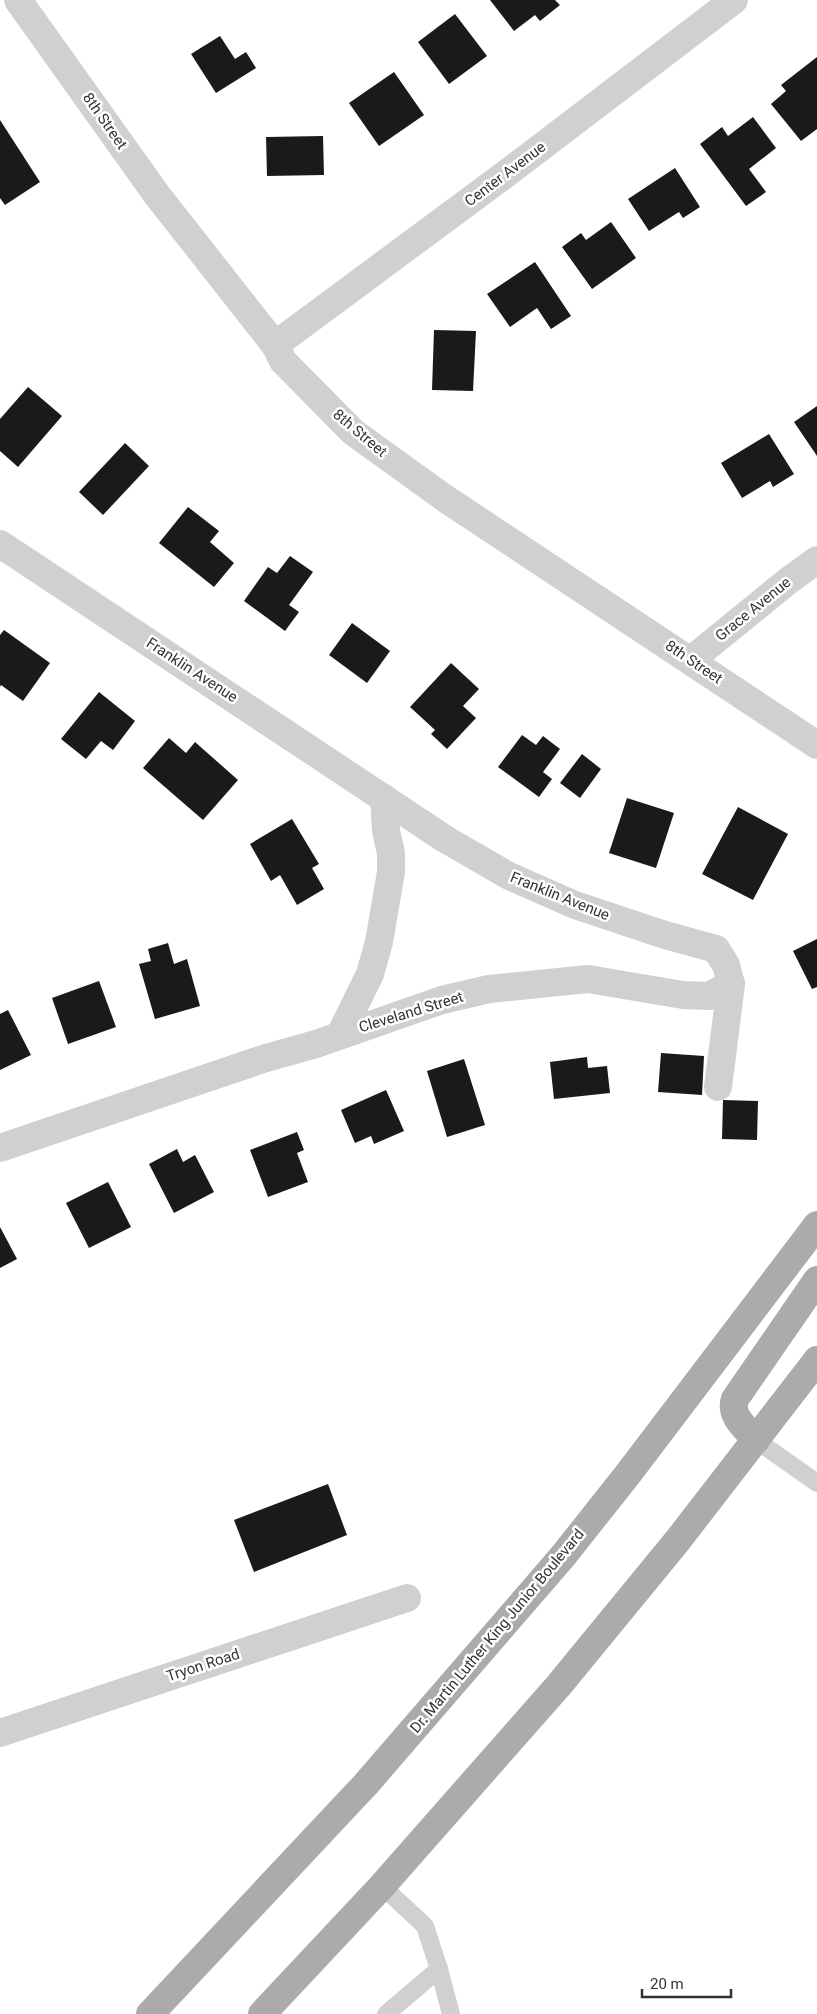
<svg xmlns="http://www.w3.org/2000/svg" width="817" height="2014" viewBox="0 0 817 2014" font-family="Roboto,sans-serif">
<style>
.building{fill:#1a1a1a}
.lines{fill:none;stroke-linecap:round;stroke-linejoin:round}
.lane{stroke:#d0d0d0;stroke-width:18}
.street{stroke:#d0d0d0;stroke-width:28}
.primary{stroke:#ababab;stroke-width:28}
.labels{text-anchor:middle;stroke-width:5;stroke-linejoin:round;paint-order:stroke}
.street-label{font-size:15px;fill:#333;stroke:#fff}
</style>
<rect width="100%" height="100%" fill="#fff"/>
<g class="building">
<polygon points="490,0 555,0 560,5 540,21 535,15 514,31"/>
<polygon points="455,14 487,56 449,84 418,42"/>
<polygon points="220,36 235,59 246,52 256,68 216,93 191,54"/>
<polygon points="817,57 817,129 801,141 771,104 786,91 781,85"/>
<polygon points="394,72 424,115 379,146 349,103"/>
<polygon points="753,117 776,148 749,169 766,192 746,206 700,144 722,127 728,136"/>
<polygon points="0,120 40,182 5,205 0,198"/>
<polygon points="323,136 324,175 267,176 266,137"/>
<polygon points="675,168 700,207 683,218 679,212 649,231 628,199"/>
<polygon points="611,222 636,258 592,289 562,247 581,233 586,240"/>
<polygon points="535,262 571,316 551,329 537,308 510,327 487,294"/>
<polygon points="434,330 476,331 473,391 432,390"/>
<polygon points="28,387 62,416 18,467 0,451 0,419"/>
<polygon points="817,406 817,456 794,422"/>
<polygon points="769,434 794,474 773,487 770,481 742,498 721,463"/>
<polygon points="125,443 149,466 103,515 79,492"/>
<polygon points="188,507 219,531 210,542 234,563 214,587 159,543"/>
<polygon points="290,556 313,572 289,605 299,612 285,631 244,601 268,567 277,573"/>
<polygon points="352,623 390,651 367,683 329,655"/>
<polygon points="4,630 50,663 23,701 1,685 0,687 0,635"/>
<polygon points="451,663 479,689 463,706 476,718 447,749 431,734 435,730 410,707"/>
<polygon points="99,692 135,721 113,750 101,741 86,759 61,739"/>
<polygon points="522,735 536,745 543,736 560,749 543,772 552,779 539,797 498,767"/>
<polygon points="169,738 186,753 195,742 238,780 203,820 143,768"/>
<polygon points="582,754 601,769 580,798 560,783"/>
<polygon points="627,798 674,813 656,868 609,853"/>
<polygon points="738,807 788,834 753,900 702,874"/>
<polygon points="292,819 319,864 312,868 324,889 297,905 280,875 271,881 250,844"/>
<polygon points="817,939 817,987 812,989 793,951"/>
<polygon points="168,943 174,964 187,959 200,1006 155,1019 139,964 151,961 148,949"/>
<polygon points="99,981 116,1027 68,1044 52,998"/>
<polygon points="8,1010 31,1055 0,1070 0,1014"/>
<polygon points="661,1053 704,1056 702,1095 658,1092"/>
<polygon points="587,1057 588,1068 607,1066 610,1093 554,1099 550,1062"/>
<polygon points="464,1059 485,1125 447,1137 427,1071"/>
<polygon points="386,1090 404,1131 374,1144 371,1136 355,1143 341,1110"/>
<polygon points="723,1100 758,1101 757,1140 722,1139"/>
<polygon points="297,1132 304,1150 297,1153 308,1182 268,1197 250,1150"/>
<polygon points="177,1149 183,1162 195,1155 214,1192 174,1213 149,1164"/>
<polygon points="108,1182 131,1227 89,1248 66,1203"/>
<polygon points="0,1227 17,1259 0,1268"/>
<polygon points="328,1484 347,1535 254,1572 234,1520"/>
</g>
<g class="lines">
<g class="lane">
<polyline points="756,1440 817,1483"/>
<polyline points="382,1886 425,1926 439,1969 386,2014"/>
<polyline points="439,1969 451,2014"/>
</g>
<g class="street">
<polyline points="18,0 157,195 275,345 283,361 353,432 446,499 817,745"/>
<polyline points="275,345 507,173 734,0"/>
<polyline points="0,544 445,839 509,876 575,905 665,935 716,949 726,965 731,984 718,1087"/>
<polyline points="691,660 788,581 817,560"/>
<polyline points="340,1035 370,974 379,942 391,872 391,853 386,831 384,798"/>
<polyline points="0,1148 266,1058 316,1044 442,1000 489,989 588,979 683,995 709,996 731,984"/>
<polyline points="0,1733 407,1598"/>
</g>
<g class="primary">
<path d="M756 1440C746 1428 729 1416 735 1399L817 1280"/>
<polyline points="150,2014 366,1784 563,1556 628,1474 817,1225"/>
<polyline points="262,2014 382,1886 559,1685 678,1540 817,1360"/>
</g>
</g>
<g class="labels">
<g class="street-label">
<text transform="translate(105 121) rotate(55)" y="5">8th Street</text>
<text transform="translate(505 174) rotate(-37)" y="5">Center Avenue</text>
<text transform="translate(360 433) rotate(40)" y="5">8th Street</text>
<text transform="translate(753 609) rotate(-39)" y="5">Grace Avenue</text>
<text transform="translate(694 662) rotate(34)" y="5">8th Street</text>
<text transform="translate(192 670) rotate(33)" y="5">Franklin Avenue</text>
<text transform="translate(560 896) rotate(22)" y="5">Franklin Avenue</text>
<text transform="translate(411 1012) rotate(-17)" y="5">Cleveland Street</text>
<text transform="translate(497 1631) rotate(-50)" y="5">Dr. Martin Luther King Junior Boulevard</text>
<text transform="translate(203 1665) rotate(-18)" y="5">Tryon Road</text>
</g>
</g>
<path d="M642 1989v8h89v-8" fill="none" stroke="#333333" stroke-width="2.5"/>
<text x="650" y="1989" font-size="15" fill="#333333" stroke="#ffffff" stroke-width="4" paint-order="stroke">20 m</text>
</svg>
